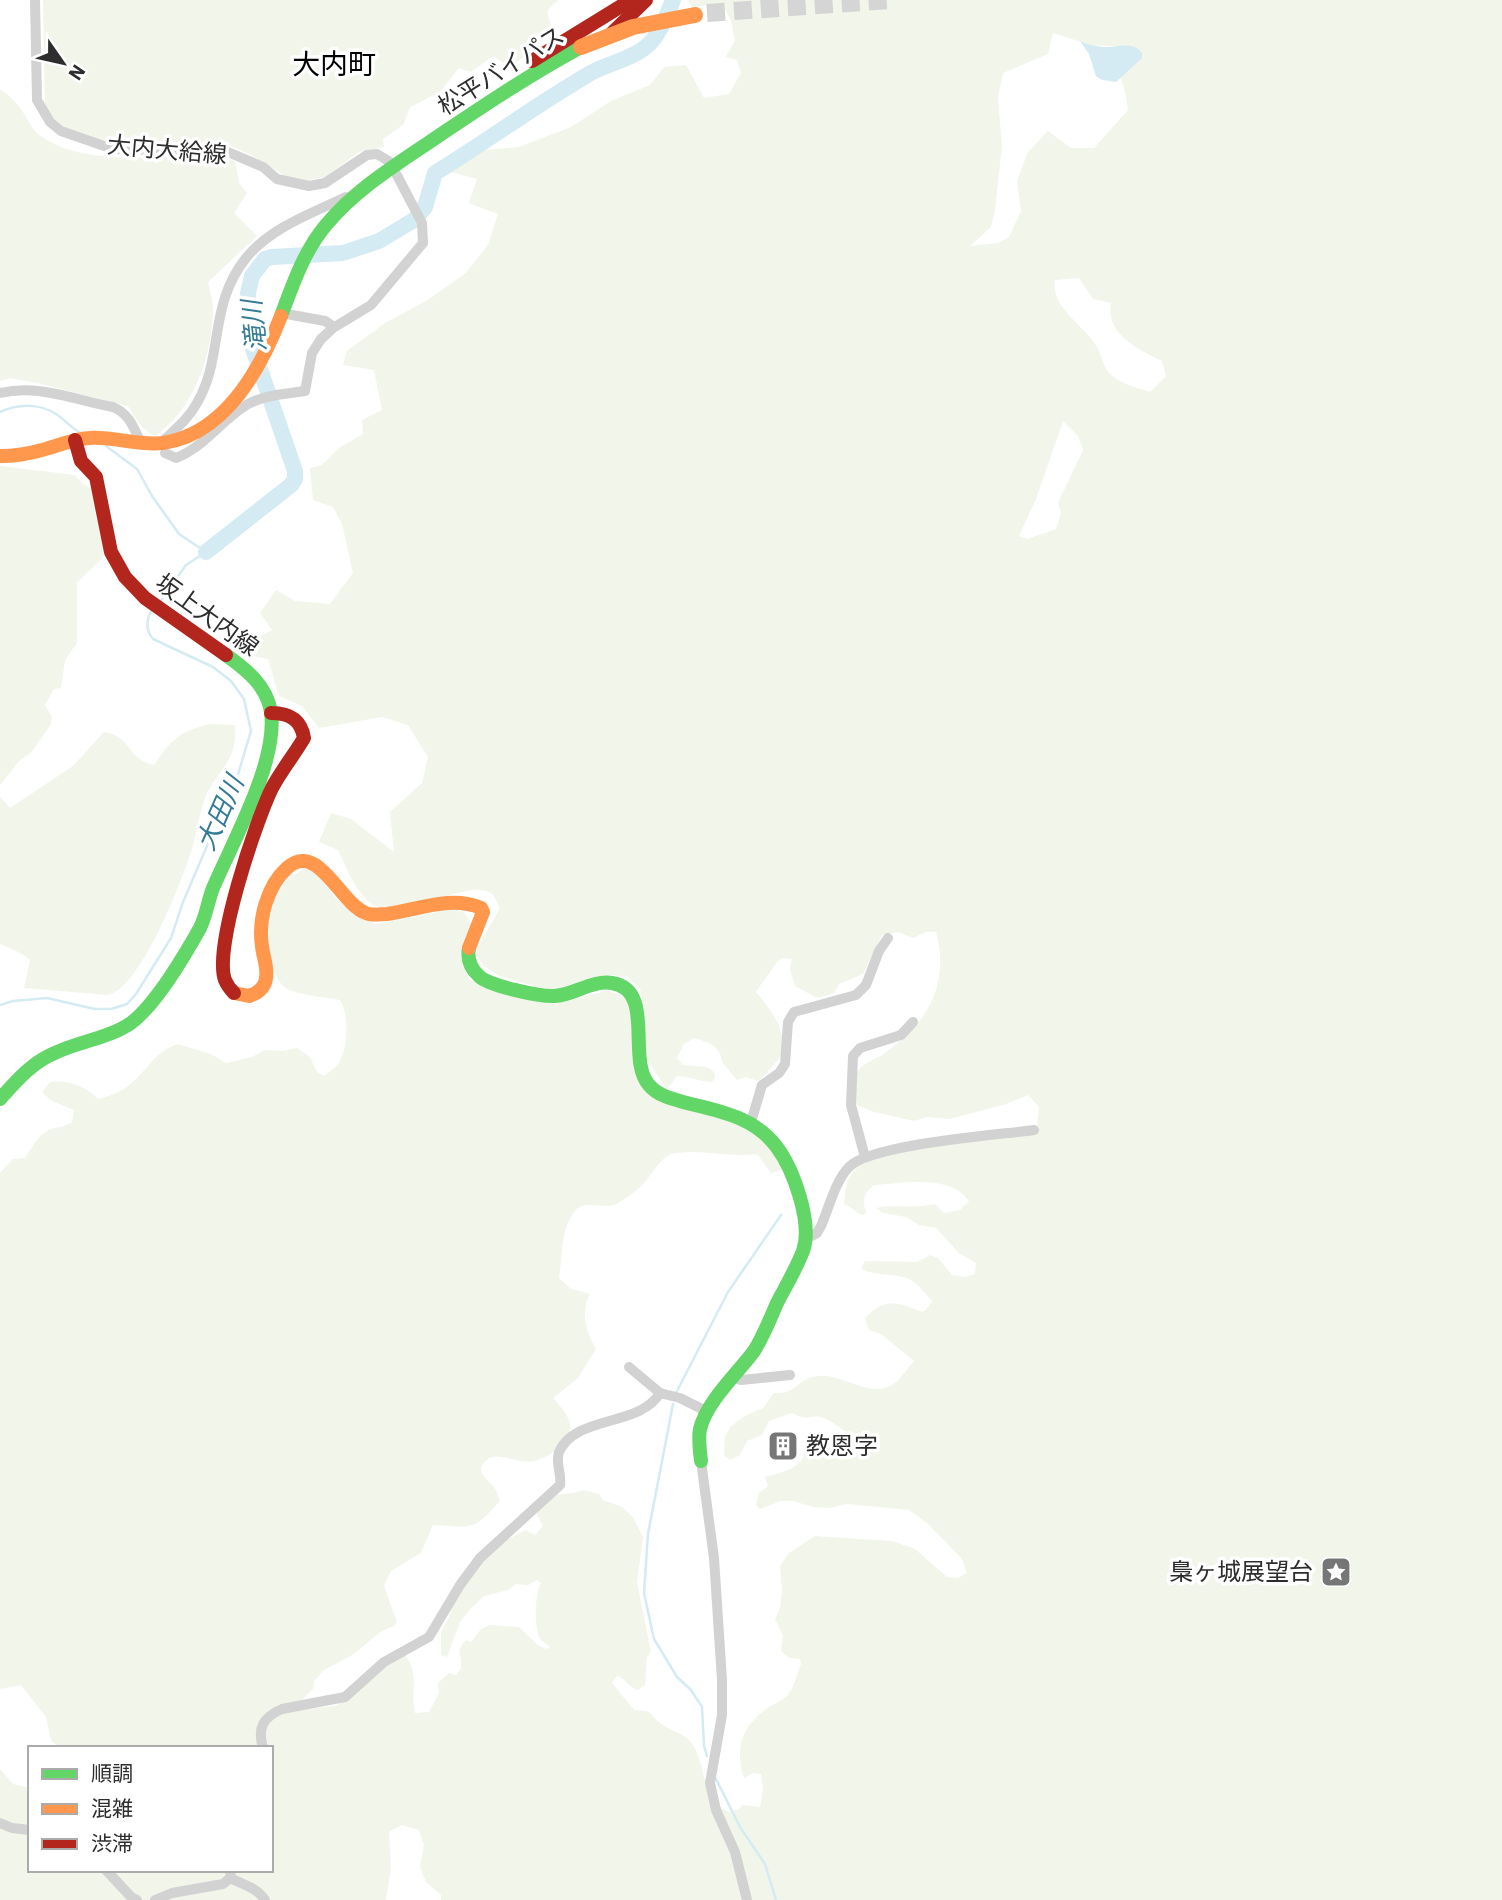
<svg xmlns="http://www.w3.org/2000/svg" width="1502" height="1900" viewBox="0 0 1502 1900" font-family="'IBM Plex Sans','Noto Sans JP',sans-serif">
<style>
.green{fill:#f1f5ea;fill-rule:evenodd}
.water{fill:#d4ebf3}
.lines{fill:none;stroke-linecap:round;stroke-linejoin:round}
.stream{stroke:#d4ebf3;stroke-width:2.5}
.river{stroke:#d4ebf3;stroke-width:16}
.highway-tunnel{stroke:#d5d5d5;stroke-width:18;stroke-dasharray:18 9;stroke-linecap:butt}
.street{stroke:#d2d2d2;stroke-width:10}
.fast{stroke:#63d668;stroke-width:14}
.slow{stroke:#ff974d;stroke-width:14}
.jam{stroke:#b3261e;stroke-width:14}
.slow-bridge{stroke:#ff974d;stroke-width:16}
.labels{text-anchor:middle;stroke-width:7;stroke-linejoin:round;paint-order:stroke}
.street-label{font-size:24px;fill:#2d2d2d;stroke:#fff}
.poi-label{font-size:24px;fill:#2d2d2d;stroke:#fff;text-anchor:start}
.water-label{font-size:26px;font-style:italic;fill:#337b96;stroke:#fff}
.quarter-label{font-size:28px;fill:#000;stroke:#fff}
</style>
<rect width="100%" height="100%" fill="#fff"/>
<g class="green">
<polygon points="43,0 558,0 547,11 552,29 511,68 493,56 471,72 459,68 440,92 410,107 404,124 383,139 384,147 359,152 325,177 303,181 287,177 251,155 229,145 113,143 65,127 55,120 45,105"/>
<path d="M688 0H1502V1900H441V1895L426 1882 420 1867 424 1845 419 1830 402 1825 389 1832 391 1869 386 1900H0V1769L13 1784 30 1788V1870H271V1748H61L51 1741 46 1717 21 1685 0 1689V1173L13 1159 25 1158C32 1148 39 1133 51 1129 59 1127 65 1127 72 1122L74 1110 50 1100 42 1092 50 1082C69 1080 85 1086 98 1099 111 1096 123 1091 133 1082 150 1066 155 1052 178 1044 196 1050 211 1052 226 1063L252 1057 265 1050 282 1051 297 1048 310 1057 317 1072 324 1076C330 1071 337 1067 340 1061 348 1047 349 1013 340 1000 327 997 292 995 283 986 263 966 266 910 281 888 287 878 296 874 306 868 319 874 321 880 330 891 343 906 358 917 376 924L454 909 465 913 471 924C462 950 456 954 470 980L554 1004 606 991 618 994 628 1002 632 1015 651 1096C684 1112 720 1115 751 1130 766 1138 776 1155 782 1169L771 1173 757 1154C730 1158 703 1149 676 1153 660 1155 653 1175 642 1185 635 1192 625 1200 616 1204 604 1210 585 1199 575 1211 560 1229 563 1256 559 1278L571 1289 590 1294C580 1312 586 1332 596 1349L578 1378 553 1398C560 1406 569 1415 570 1425 573 1442 548 1458 534 1461 518 1465 494 1447 483 1464 476 1473 488 1480 493 1486 497 1490 498 1496 500 1501 472 1532 474 1527 433 1525L421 1553 391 1571 384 1586 397 1622 394 1626 380 1632 354 1654 324 1670 314 1681 313 1689 291 1711 335 1706 350 1698 376 1670 405 1655C420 1674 410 1692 415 1713L429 1712 439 1693 438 1683 449 1673 456 1675 461 1669C463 1655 454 1654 466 1640L471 1642 481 1629 490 1625 519 1627 539 1646 547 1649 550 1647C547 1644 544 1643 541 1640 533 1630 535 1593 541 1583L537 1580 528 1585 516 1584 508 1590 484 1596 471 1608 460 1622 447 1657 441 1655V1632L449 1617 454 1601 473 1570 499 1544 526 1530 535 1535 543 1526 535 1511 556 1495 574 1493 583 1490 599 1494 603 1500 622 1507 633 1517 643 1537 637 1582 651 1652 647 1657 645 1685 638 1690C628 1687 626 1678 617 1676L612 1683 634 1710C656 1711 647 1713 661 1724 670 1731 682 1732 690 1741 700 1753 706 1784 709 1800L728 1812 739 1809 742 1805 760 1807 763 1789 761 1774 753 1773 744 1778C735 1749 741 1728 765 1710 772 1704 781 1702 788 1695 794 1687 797 1674 801 1664L800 1659 789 1658 781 1651 783 1636 775 1619 780 1608 782 1591 780 1566 789 1553 815 1536 892 1541 915 1549 947 1577 958 1578 967 1573 962 1559 927 1523 909 1510 847 1504 829 1508 813 1507 793 1501H781L760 1509 756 1505 759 1493 768 1486 765 1477C791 1470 810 1466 805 1435L814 1440 817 1446C829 1449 836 1445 846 1438L847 1433C840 1427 830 1420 821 1417 810 1414 809 1422 792 1413L769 1421 762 1435 747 1441 740 1455 730 1460 724 1455 725 1437 731 1426 745 1416 763 1408 774 1393C798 1395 796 1378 818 1376 844 1373 873 1402 896 1382 903 1376 908 1367 914 1361L881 1334 869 1330 865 1318C887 1297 896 1302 922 1312L926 1310 932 1301C926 1294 919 1285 911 1280 896 1272 872 1277 861 1268L865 1261 917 1262 930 1255 938 1258 952 1275 965 1277 975 1274 976 1263 959 1253 936 1228 919 1225 906 1217 883 1213 876 1208C897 1204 914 1209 935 1204L944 1213 960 1210 969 1201C950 1174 903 1183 874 1185 863 1193 861 1202 867 1213L862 1215C855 1212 852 1207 844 1204 845 1193 846 1177 856 1169 888 1144 993 1138 1036 1134L1039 1107 1028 1095 1006 1104 950 1119 927 1117 914 1121 874 1112 855 1104C855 1094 852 1079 858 1071 864 1062 877 1059 885 1053 928 1023 950 984 936 932H926L913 938 898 932 882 935 863 974 839 984 834 993 817 998 795 986 790 969 792 959 782 958 777 962 756 992C773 1013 783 1024 784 1052 780 1058 763 1078 758 1081L746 1077 737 1080 722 1062C721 1046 708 1042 694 1038L684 1044 677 1058 683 1065 707 1067 714 1072 715 1078 712 1082C699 1082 690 1076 677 1076L667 1089 646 1059 644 1005 640 989 627 977 611 975 552 991 499 976 484 966 476 955 479 945 500 908C498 905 495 897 492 894 470 875 397 927 368 901 354 888 346 867 338 850L319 842 331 813 351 819 394 852 390 812 422 783 428 757 408 725 382 717 319 728 302 706 279 696 268 659 231 652 272 630 260 613 276 590 295 601 330 604 353 573 342 524 333 507 313 500 310 468 322 465 339 448 363 434 362 420 382 410 374 370 343 365 347 351 385 323 426 301 466 273 488 245 498 214 469 203 477 179 451 172 484 150 519 147 571 127 611 101 650 85 664 67 686 65 704 98 729 94 741 73 737 60 726 57 735 40 731 21 725 9 714 4 692 7ZM1053 33 1091 45 1132 47 1134 66 1120 76C1124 87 1127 99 1128 110L1094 148H1071L1048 131 1028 152 1017 181 1021 211 1009 237 998 243 970 246 991 227 995 210 1002 146 998 97 1003 73 1048 54ZM1079 278 1093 299 1111 303C1105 334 1139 350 1162 361L1166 376 1150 392C1140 388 1127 386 1118 380 1101 370 1104 357 1095 344 1083 325 1050 306 1055 280ZM1063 421 1078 436 1083 450 1058 503 1061 513 1056 529 1027 539 1019 536 1036 499Z"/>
<path d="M0 89C5 93 12 98 16 103 25 112 29 126 38 134 85 172 177 150 235 161L239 183 247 193 234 213 257 236 208 282C210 291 213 301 213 309 212 356 194 409 155 436 142 430 135 418 128 406L37 383 10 378 0 381Z"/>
<polygon points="0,466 75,475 83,484 95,490 105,552 102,559 77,582 77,643 65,660 61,688 54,689 45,705 52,717 51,724 31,753 20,760 0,785"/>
<path d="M210 724 235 725C238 763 217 769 205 798 199 814 197 833 192 849 182 880 141 988 108 995L24 988 30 960C24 954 9 947 0 944V797L10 808 73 766 104 732C133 737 126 759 154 765 171 740 180 731 210 724Z"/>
</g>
<path class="water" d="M1080 41C1088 45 1100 47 1109 47 1122 46 1134 42 1142 53V58L1116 82 1102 80 1096 76 1089 54Z"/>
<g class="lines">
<g class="stream">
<path d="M0 412C17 404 39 403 56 414 64 419 70 427 79 432"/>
<polyline points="106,446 137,469 152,496 179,534 206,552 186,565 160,602"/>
<path d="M0 1005 13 1001 47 998 95 1009H111L127 1004 136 994 171 938 183 902 207 846 215 817 233 791 251 731 244 699 231 681 213 667 153 639C145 630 146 618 153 609"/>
<polyline points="676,1393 728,1292 781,1215"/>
<polyline points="673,1404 648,1534 644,1593 654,1639 677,1677 691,1690 702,1707 704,1746 707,1756"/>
<polyline points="716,1779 740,1827 765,1864 776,1900"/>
</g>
<path class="river" d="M206 552 291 485 295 479V471L251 343 248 293 252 276 265 259 272 257 343 253 379 241 414 220 425 207 435 173C487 141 536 105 589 74 607 63 631 60 647 46 659 36 667 15 673 0"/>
<polyline class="highway-tunnel" points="707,13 891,0"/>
<g class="street">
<path d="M35 0 37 100 50 122 61 131 113 149 228 152 263 167 277 179 309 186 325 183 367 155 377 154 390 162 422 223 423 243 371 305 333 328 321 339 312 353 305 391C285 394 259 395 242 408 219 424 202 448 176 458L165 453"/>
<polyline points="281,313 325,321 334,327"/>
<path d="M0 393C39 384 75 400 113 407 129 414 133 426 140 441"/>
<path d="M165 439C177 428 189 418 197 403 224 357 208 305 246 258 270 228 312 213 346 197"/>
<polyline points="751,1122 762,1085 779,1073 785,1064 788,1022 794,1012 856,995 866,985 879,951 888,938"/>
<polyline points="865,1157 851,1105 853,1056 860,1048 901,1035 913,1022"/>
<path d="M806 1239 817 1233 821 1226C829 1208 835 1181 849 1167 871 1144 998 1135 1034 1130"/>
<polyline points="629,1367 660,1393 680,1398 708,1412"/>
<polyline points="732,1377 741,1380 790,1375"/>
<polyline points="701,1461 714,1558 722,1680 722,1715 710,1783 716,1810 735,1852 747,1900"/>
<path d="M263 1748C257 1728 263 1717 282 1709L345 1697 384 1662 429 1637 460 1585 480 1558 560 1485C562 1474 555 1463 559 1452 575 1415 640 1427 660 1393"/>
<polyline points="0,1823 12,1828 30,1830"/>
<polyline points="106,1870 131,1897 137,1900"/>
<path d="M230 1878C244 1885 256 1887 265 1900"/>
<polyline points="155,1900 172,1893 223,1884 230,1878 231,1870"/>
</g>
<g class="fast">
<path d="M281 316C293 284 304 251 326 225 355 190 394 166 431 141 480 108 529 75 581 47"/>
<path d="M469 948C467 959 470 968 479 976 489 986 541 997 555 996 574 995 592 980 612 983 656 990 626 1059 649 1085 658 1096 673 1099 687 1103 719 1111 754 1117 776 1146 793 1168 813 1223 803 1251 796 1269 786 1286 777 1303 770 1319 763 1337 754 1351 737 1374 707 1401 700 1429 698 1439 700 1451 701 1461"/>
<path d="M0 1099C17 1080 32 1062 57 1052 81 1041 109 1038 131 1023 155 1005 185 955 200 928 206 916 208 901 213 888 233 841 278 762 271 712 267 686 247 670 226 655"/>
</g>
<g class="slow">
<path d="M0 456C14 456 28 454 42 450 58 446 72 439 89 438 113 436 138 446 163 443 225 434 261 368 281 316"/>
<path d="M234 993 249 996C258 993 265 988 266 978 268 967 263 957 262 946 258 920 267 886 287 868 318 840 340 904 366 913 372 916 380 914 387 914 418 910 450 895 481 908L483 912 469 948"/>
</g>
<g class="jam">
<polyline points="611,34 646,0"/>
<polyline points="532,61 631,0"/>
<polyline points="75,440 81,461 96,477 111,552 125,577 145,598 226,655"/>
<path d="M234 993C231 990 227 985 225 980 213 948 256 821 272 788 281 771 294 755 304 738 301 719 289 713 271 713"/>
</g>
<polyline class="slow-bridge" points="581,47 633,27 695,15"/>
</g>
<defs>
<g id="building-square" transform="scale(1.575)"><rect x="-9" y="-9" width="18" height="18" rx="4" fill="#767676" stroke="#fff"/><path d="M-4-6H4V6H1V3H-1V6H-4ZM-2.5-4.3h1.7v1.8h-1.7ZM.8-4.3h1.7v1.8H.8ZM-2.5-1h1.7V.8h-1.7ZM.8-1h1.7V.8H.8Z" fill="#fff"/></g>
<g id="sight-square" transform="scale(1.575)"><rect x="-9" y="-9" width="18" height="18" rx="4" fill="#767676" stroke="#fff"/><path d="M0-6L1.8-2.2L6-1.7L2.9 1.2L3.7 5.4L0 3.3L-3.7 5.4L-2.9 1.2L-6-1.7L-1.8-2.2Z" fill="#fff"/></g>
</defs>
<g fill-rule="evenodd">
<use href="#building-square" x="783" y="1446"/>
<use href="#sight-square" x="1336" y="1572"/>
</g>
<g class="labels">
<g class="street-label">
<text transform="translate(501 71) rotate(-32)" y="8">松平バイパス</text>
<text transform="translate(167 150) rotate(5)" y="8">大内大給線</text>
<text transform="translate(207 615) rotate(36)" y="8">坂上大内線</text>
</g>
<g class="poi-label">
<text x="806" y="1454">教恩字</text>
<text x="1313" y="1580" text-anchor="end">梟ヶ城展望台</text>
</g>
<g class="water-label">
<text transform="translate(254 326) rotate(-96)" y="9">滝川</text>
<text transform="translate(220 813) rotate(-66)" y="9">大田川</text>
</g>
<g class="quarter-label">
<text x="334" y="74">大内町</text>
</g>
</g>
<rect x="28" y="1746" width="245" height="126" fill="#ffffff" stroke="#ababab" stroke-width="2"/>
<rect x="42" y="1769" width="35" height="10" fill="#63d668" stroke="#ababab" stroke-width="2"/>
<text x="91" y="1781" font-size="21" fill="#2d2d2d">順調</text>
<rect x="42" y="1804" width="35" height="10" fill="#ff974d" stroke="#ababab" stroke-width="2"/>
<text x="91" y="1816" font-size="21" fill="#2d2d2d">混雑</text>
<rect x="42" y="1839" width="35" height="10" fill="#b3261e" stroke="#ababab" stroke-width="2"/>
<text x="91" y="1851" font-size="21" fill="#2d2d2d">渋滞</text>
<g transform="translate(63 63) rotate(124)" stroke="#ffffff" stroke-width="5" paint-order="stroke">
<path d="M0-5L12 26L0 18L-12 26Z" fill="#2d2d2d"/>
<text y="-10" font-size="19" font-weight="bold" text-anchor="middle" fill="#2d2d2d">N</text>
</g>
</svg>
